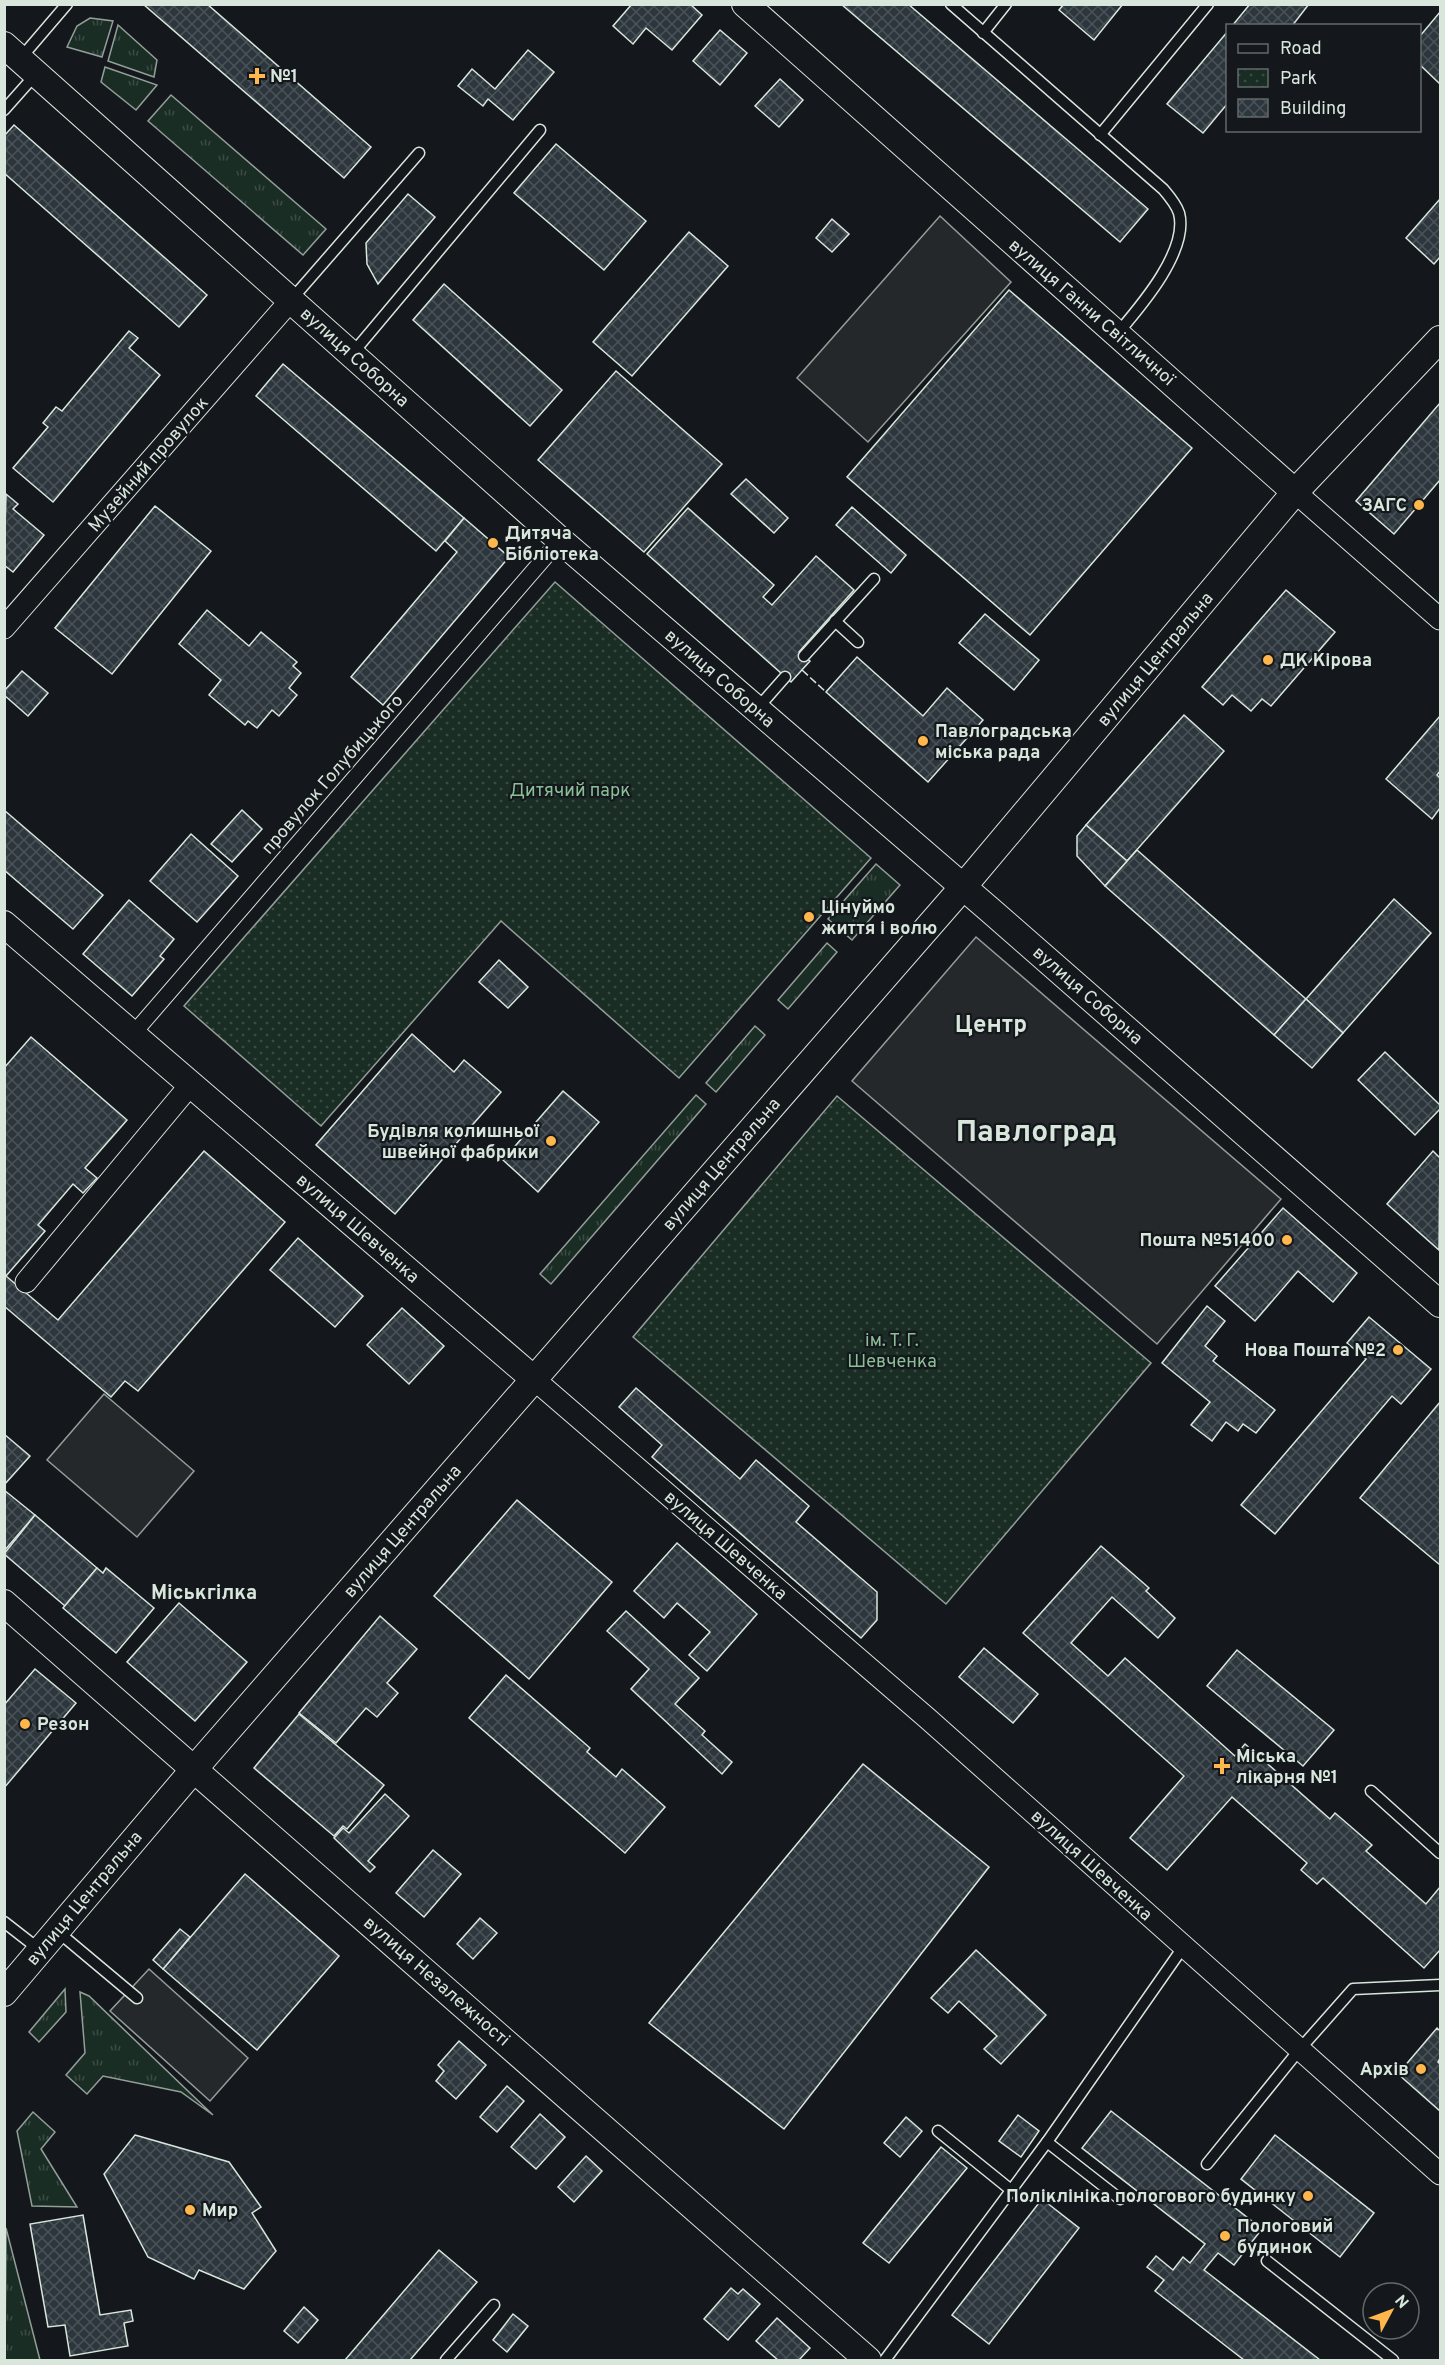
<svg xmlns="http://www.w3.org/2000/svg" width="1445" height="2365" viewBox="0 0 1445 2365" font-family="Overpass,sans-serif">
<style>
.grass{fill:url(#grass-tufts);stroke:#939e99;stroke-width:1.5}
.park{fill:url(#park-dots);stroke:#939e99;stroke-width:1.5}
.parking{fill:#24282b;stroke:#939e99;stroke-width:1.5}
.building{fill:url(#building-cross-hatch);stroke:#d8e6dc;stroke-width:1.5}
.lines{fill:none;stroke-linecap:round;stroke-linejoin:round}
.service-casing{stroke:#d8e6dc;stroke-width:13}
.pedestrian-casing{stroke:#d8e6dc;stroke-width:17}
.minor-casing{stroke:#d8e6dc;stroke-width:23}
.tertiary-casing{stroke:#d8e6dc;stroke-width:28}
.service{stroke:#14181c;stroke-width:10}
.pedestrian{stroke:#14181c;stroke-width:15}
.minor{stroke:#14181c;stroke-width:21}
.tertiary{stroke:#14181c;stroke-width:26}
.fence{stroke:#d8e6dc;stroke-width:1.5;stroke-dasharray:8 3;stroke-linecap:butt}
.poi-dot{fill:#ffb74d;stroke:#14181c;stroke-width:2}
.labels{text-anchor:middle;stroke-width:4.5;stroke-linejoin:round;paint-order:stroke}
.poi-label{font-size:18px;font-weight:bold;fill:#d8e6dc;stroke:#14181c;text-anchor:start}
.street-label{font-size:18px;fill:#d8e6dc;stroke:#14181c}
.park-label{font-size:18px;fill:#8ac095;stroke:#14181c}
.neighbourhood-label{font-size:20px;font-weight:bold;fill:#d8e6dc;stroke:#14181c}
.district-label{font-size:24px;font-weight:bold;fill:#d8e6dc;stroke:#14181c}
.town-label{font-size:30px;font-weight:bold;fill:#d8e6dc;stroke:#14181c}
</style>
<defs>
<pattern id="grass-tufts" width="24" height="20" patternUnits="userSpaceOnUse" patternTransform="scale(1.5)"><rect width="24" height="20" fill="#1a2d24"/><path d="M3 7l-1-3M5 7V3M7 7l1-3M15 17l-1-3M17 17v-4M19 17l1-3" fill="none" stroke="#3b4b43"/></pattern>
<pattern id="park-dots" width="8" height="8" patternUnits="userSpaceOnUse" patternTransform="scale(1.5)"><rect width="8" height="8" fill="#1a2d24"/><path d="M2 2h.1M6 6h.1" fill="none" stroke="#3b4b43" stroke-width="1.8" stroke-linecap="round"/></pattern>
<pattern id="building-cross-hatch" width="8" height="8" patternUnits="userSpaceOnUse" patternTransform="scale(1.5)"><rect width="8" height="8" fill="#2c363c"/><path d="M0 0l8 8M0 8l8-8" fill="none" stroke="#4a5358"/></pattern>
</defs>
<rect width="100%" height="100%" fill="#14181c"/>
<g class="grass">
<polygon points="90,18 113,21 102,57 67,47 77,26"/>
<polygon points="118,25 157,60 154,77 108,61"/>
<polygon points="105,67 157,85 136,110 101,82"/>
<polygon points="171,95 326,229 303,255 148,121"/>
<polygon points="876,864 900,885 852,940 828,919"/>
<polygon points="827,943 837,952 788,1009 778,1000"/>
<polygon points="755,1026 765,1035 716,1092 706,1083"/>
<polygon points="696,1095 706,1104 551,1284 540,1274"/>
<polygon points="65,1989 66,2012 39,2042 29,2032"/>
<polygon points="80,1992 89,1996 213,2115 181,2092 103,2076 87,2094 66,2075 85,2053"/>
<polygon points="33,2112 55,2132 41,2149 77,2207 32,2206 17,2131"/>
<polygon points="6,2228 40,2360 5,2360"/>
</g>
<g class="park">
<polygon points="555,582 871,858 679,1078 501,921 321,1126 184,1006"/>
<polygon points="837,1096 1151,1363 946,1604 633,1337"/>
</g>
<g class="parking">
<polygon points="940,216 1011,282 868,442 797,378"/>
<polygon points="976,937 1281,1199 1157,1344 852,1081"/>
<polygon points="104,1394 194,1471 137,1537 47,1460"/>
<polygon points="149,1969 248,2058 210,2101 110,2011"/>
</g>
<g class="building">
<polygon points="143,4 207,4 371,147 344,178"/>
<polygon points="632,4 690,4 702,15 672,50 646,28 633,44 613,26"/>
<polygon points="841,4 908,4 1148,209 1120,242"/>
<polygon points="1064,4 1123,4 1094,40 1059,10"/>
<polygon points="1250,4 1309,4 1292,26 1232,26"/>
<polygon points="1440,12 1440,84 1420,65 1420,36"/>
<polygon points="720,30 747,53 720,85 693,61"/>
<polygon points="1228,31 1228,103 1203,133 1167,104"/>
<polygon points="528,50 554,72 513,120 488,99 483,106 458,86 472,69 495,89"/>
<polygon points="780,79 803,100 779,127 755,106"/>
<polygon points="14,125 207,295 179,327 4,173 4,136"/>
<polygon points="556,144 646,221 604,270 514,193"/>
<polygon points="408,194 435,217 378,284 367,264 366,243"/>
<polygon points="1440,199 1440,257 1434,264 1406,238"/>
<polygon points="832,219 849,234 832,252 816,238"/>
<polygon points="689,232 728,266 632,376 593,342"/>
<polygon points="444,284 562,390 530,426 413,320"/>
<polygon points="1009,290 1192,448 1030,635 847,477"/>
<polygon points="129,331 138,338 129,348 160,375 53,502 13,468 48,427 43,423 56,407 62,411"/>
<polygon points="283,364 464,518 436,551 256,396"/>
<polygon points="616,371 722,464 644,552 538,460"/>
<polygon points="1440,403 1440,480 1394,534 1356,501"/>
<polygon points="746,479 788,518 774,533 731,494"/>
<polygon points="6,494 18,504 13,509 44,535 13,572 4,565"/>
<polygon points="155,506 211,551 112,674 55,628"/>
<polygon points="852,507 906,555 891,573 836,525"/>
<polygon points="688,508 774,585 763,597 772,605 816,556 854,590 799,652 810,661 791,682 647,554"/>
<polygon points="464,518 509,557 383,705 351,677 457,552 445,541"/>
<polygon points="1286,590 1335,632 1271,706 1262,699 1251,711 1232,695 1223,705 1202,687"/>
<polygon points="207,610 249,646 261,632 297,662 293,666 301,673 289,688 297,695 279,716 272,710 257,728 248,721 245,725 209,695 221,680 179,644"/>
<polygon points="985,614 1039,660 1014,690 959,643"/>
<polygon points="857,657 923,716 947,688 983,720 928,782 826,692"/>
<polygon points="22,671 48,693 28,716 4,695 4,691"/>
<polygon points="1184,715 1224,751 1127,861 1086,825"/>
<polygon points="1440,716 1440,771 1437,775 1440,778 1440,808 1432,819 1386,779"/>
<polygon points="4,810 103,895 73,929 4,870"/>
<polygon points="242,810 262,829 232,862 211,844"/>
<polygon points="1086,825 1127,861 1137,850 1105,886 1077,856 1077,836"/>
<polygon points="191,834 238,876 197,922 150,881"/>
<polygon points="1137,850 1306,999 1274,1035 1105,886"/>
<polygon points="1394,899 1431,933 1343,1033 1306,999"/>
<polygon points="129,900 174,939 160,956 164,959 132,996 83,954"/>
<polygon points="499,960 528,987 508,1008 479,982"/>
<polygon points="1306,999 1343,1033 1312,1068 1274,1035"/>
<polygon points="412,1034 454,1072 464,1060 501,1092 395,1214 316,1145"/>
<polygon points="31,1037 127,1120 85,1168 97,1178 83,1193 73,1184 38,1225 45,1231 6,1276 58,1320 204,1151 285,1222 138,1391 125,1381 111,1397 4,1306 4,1068"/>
<polygon points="1385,1052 1440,1105 1440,1109 1415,1135 1358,1080"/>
<polygon points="563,1091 599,1122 538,1192 503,1160"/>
<polygon points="1433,1151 1440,1158 1439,1250 1387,1204"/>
<polygon points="1283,1208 1357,1273 1333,1302 1298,1271 1255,1321 1215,1286"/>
<polygon points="298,1238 363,1296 335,1327 270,1270"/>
<polygon points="1207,1306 1225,1321 1205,1346 1217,1356 1213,1361 1275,1410 1256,1433 1243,1424 1238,1431 1226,1422 1212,1441 1191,1425 1210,1402 1162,1363"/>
<polygon points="402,1308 444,1346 409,1384 367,1345"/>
<polygon points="1369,1317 1431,1369 1401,1404 1392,1396 1275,1534 1241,1505 1366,1359 1347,1343"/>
<polygon points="636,1388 740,1479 756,1460 809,1506 796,1522 877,1592 877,1620 861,1638 652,1457 662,1445 619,1407"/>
<polygon points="1440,1402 1440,1565 1360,1498"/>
<polygon points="4,1434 30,1456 4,1485"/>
<polygon points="4,1490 35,1515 4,1551"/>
<polygon points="517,1500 612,1582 529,1679 434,1596"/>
<polygon points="35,1515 97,1568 65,1606 4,1554"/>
<polygon points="677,1543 757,1614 707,1671 689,1655 710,1632 677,1603 664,1618 634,1591"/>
<polygon points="1101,1546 1149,1588 1146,1591 1175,1618 1158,1638 1112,1597 1071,1643 1108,1676 1125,1658 1235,1756 1245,1744 1330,1819 1335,1813 1372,1845 1366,1851 1426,1904 1440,1887 1440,1950 1424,1968 1323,1878 1317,1884 1301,1870 1307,1863 1232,1797 1167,1870 1130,1838 1184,1776 1023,1633"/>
<polygon points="97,1568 103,1573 106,1568 154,1608 116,1653 63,1608"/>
<polygon points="179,1603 247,1662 195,1721 127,1662"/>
<polygon points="626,1611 699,1678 675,1704 705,1731 702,1735 732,1762 722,1774 631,1689 649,1669 607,1631"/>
<polygon points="380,1616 417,1649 387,1683 398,1693 377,1717 366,1708 336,1743 299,1713"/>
<polygon points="984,1648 1038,1694 1013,1723 959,1677"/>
<polygon points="1237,1650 1334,1730 1303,1766 1207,1686"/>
<polygon points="35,1669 76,1703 4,1788 4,1705"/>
<polygon points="506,1675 590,1748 587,1752 616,1777 622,1769 665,1807 625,1853 469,1718"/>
<polygon points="299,1714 384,1785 347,1829 343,1826 334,1836 254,1768"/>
<polygon points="863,1764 989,1867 784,2129 649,2023"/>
<polygon points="385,1794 409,1816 368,1861 375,1867 370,1872 334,1838 343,1828 349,1833"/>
<polygon points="433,1850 461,1874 424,1917 396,1893"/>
<polygon points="245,1874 339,1956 257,2050 163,1969"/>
<polygon points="480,1918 497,1933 473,1959 457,1944"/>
<polygon points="180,1929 190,1937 163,1969 153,1960"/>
<polygon points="976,1950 1046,2015 1001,2064 984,2049 997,2036 959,2001 948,2013 931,1998"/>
<polygon points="1437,2028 1440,2031 1440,2058 1438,2062 1440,2064 1440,2111 1398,2074"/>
<polygon points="459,2041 486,2065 456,2099 436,2081 444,2071 438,2065"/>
<polygon points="507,2086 524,2101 497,2132 480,2117"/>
<polygon points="1111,2111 1262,2229 1234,2265 1218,2253 1204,2270 1320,2360 1244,2360 1155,2291 1164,2280 1147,2267 1156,2256 1173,2270 1183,2257 1190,2263 1205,2244 1082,2148"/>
<polygon points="540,2114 565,2137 536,2169 511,2147"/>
<polygon points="1018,2115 1039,2131 1021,2157 999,2141"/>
<polygon points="906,2117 922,2131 900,2157 884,2143"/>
<polygon points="135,2135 229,2162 261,2207 252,2213 276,2251 244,2289 199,2270 194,2279 148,2257 104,2174"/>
<polygon points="1275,2135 1374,2213 1340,2257 1241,2179"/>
<polygon points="941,2147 967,2168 889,2263 863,2243"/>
<polygon points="586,2156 602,2171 574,2202 558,2187"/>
<polygon points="1042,2199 1079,2228 989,2344 952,2315"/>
<polygon points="83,2215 100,2315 131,2310 133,2321 124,2323 128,2346 70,2356 65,2325 48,2327 30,2224"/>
<polygon points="439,2250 477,2282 410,2360 345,2360"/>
<polygon points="731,2288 738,2294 743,2289 760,2304 728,2340 704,2319"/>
<polygon points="304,2307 318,2320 298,2343 284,2331"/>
<polygon points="513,2314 528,2326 507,2352 493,2340"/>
<polygon points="777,2318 810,2348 799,2360 778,2360 756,2341"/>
</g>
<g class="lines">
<g class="service-casing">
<g id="service">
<path d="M951 4 1163 189C1169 196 1176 204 1179 213 1189 251 1140 307 1117 334"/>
<polyline points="983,33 1006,4"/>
<polyline points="20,59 67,4"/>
<polyline points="4,110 36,74"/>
<polyline points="1100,135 1208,4"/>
<polyline points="291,300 419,153"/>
<polyline points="352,354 540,130"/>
<polyline points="835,621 858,642"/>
<polyline points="804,656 874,579"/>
<polyline points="756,710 785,677"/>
<polyline points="1371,1791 1440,1853"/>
<polyline points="4,1922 40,1950"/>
<polyline points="57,1931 137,1998"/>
<polyline points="938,2131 1011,2190"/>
<polyline points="1047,2142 1120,2199"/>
<polyline points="1207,2164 1300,2049 1353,1989 1440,1985"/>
<polyline points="1267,2261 1393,2360"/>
<polyline points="446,2360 494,2305"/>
<polyline points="885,2360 1047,2142 1184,1946"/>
</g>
</g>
<g class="pedestrian-casing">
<polyline id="pedestrian" points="133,1034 560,540"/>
</g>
<g class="minor-casing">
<g id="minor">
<polyline points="1295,492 1440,619"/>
<polyline points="4,628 291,300"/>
<polyline points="26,1282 191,1084"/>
<polyline points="535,1380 927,1718 1440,2174"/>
</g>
</g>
<g class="tertiary-casing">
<g id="tertiary">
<polyline points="745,4 1295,492"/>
<polyline points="4,45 560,540 990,910 1440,1304"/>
<polyline points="4,924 535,1380"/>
<polyline points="4,1603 868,2360"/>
<polyline points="4,1993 195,1768 963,887 1295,492 1440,339"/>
</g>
</g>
<use href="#service" class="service"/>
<use href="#pedestrian" class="pedestrian"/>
<use href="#minor" class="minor"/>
<use href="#tertiary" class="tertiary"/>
<polyline class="fence" points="802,670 826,692"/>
</g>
<g class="poi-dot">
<path d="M254 67h6v6h6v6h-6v6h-6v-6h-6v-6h6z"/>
<circle cx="1419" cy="505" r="6"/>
<circle cx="493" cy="543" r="6"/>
<circle cx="1268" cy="660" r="6"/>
<circle cx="923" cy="741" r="6"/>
<circle cx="809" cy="917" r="6"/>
<circle cx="551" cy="1141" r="6"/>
<circle cx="1287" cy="1240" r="6"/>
<circle cx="1398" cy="1350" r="6"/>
<circle cx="25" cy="1724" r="6"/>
<path d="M1219 1757h6v6h6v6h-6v6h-6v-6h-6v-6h6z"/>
<circle cx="1421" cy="2069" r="6"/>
<circle cx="1308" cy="2196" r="6"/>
<circle cx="190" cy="2210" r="6"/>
<circle cx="1225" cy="2236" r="6"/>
</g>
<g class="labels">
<g class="poi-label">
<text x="270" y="82">№1</text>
<text x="1407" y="511" text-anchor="end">ЗАГС</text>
<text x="505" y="539">Дитяча<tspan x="505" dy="21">Бiблiотека</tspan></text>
<text x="1280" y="666">ДК Кірова</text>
<text x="935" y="737">Павлоградська<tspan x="935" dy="21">міська рада</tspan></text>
<text x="821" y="913">Цінуймо<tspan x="821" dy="21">життя і волю</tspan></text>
<text x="539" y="1137" text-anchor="end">Будівля колишньої<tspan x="539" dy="21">швейної фабрики</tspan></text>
<text x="1275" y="1246" text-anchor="end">Пошта №51400</text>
<text x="1386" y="1356" text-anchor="end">Нова Пошта №2</text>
<text x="37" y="1730">Резон</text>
<text x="1236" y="1762">Міська<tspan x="1236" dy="21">лікарня №1</tspan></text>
<text x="1409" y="2075" text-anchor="end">Архів</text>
<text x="1296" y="2202" text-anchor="end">Поліклініка пологового будинку</text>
<text x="202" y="2216">Мир</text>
<text x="1237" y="2232">Пологовий<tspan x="1237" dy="21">будинок</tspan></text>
</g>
<g class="street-label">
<text transform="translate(1092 312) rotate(41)" y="6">вулиця Ганни Світличної</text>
<text transform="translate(355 357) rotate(42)" y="6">вулиця Соборна</text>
<text transform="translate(148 464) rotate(-49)" y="6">Музейний провулок</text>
<text transform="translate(1155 659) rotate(-50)" y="6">вулиця Центральна</text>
<text transform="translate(720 678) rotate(41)" y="6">вулиця Соборна</text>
<text transform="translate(332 774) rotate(-49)" y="6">провулок Голубицького</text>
<text transform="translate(1088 995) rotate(41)" y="6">вулиця Соборна</text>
<text transform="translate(721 1164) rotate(-49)" y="6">вулиця Центральна</text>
<text transform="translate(358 1228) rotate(41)" y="6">вулиця Шевченка</text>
<text transform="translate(402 1531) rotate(-49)" y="6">вулиця Центральна</text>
<text transform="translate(726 1545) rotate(41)" y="6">вулиця Шевченка</text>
<text transform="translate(1092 1865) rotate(42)" y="6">вулиця Шевченка</text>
<text transform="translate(84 1898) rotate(-50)" y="6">вулиця Центральна</text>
<text transform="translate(437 1981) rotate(41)" y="6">вулиця Незалежності</text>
</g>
<g class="park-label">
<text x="570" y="796">Дитячий парк</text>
<text x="892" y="1346">ім. Т. Г.<tspan x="892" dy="21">Шевченка</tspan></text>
</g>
<g class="neighbourhood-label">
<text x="204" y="1599">Міськгілка</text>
</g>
<g class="district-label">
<text x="991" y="1032">Центр</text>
</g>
<g class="town-label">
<text x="1036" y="1141">Павлоград</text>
</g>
</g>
<rect width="1445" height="2365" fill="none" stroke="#d8e6dc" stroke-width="12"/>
<rect x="1226" y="24" width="195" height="108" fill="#14181c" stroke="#626a69" stroke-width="1.5"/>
<rect x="1238" y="44" width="30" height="9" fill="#14181c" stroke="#626a69" stroke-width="1.5"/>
<text x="1280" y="54" font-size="18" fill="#d8e6dc">Road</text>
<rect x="1238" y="69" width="30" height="18" fill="url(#park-dots)" stroke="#626a69" stroke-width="1.5"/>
<text x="1280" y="84" font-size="18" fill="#d8e6dc">Park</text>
<rect x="1238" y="99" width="30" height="18" fill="url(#building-cross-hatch)" stroke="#626a69" stroke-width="1.5"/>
<text x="1280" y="114" font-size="18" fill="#d8e6dc">Building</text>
<g transform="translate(1391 2311) rotate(49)"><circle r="28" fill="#14181c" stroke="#626a69" stroke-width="1.5"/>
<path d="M0-4.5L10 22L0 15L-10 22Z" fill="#ffb74d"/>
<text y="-9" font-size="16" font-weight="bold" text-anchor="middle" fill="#d8e6dc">N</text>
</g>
</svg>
